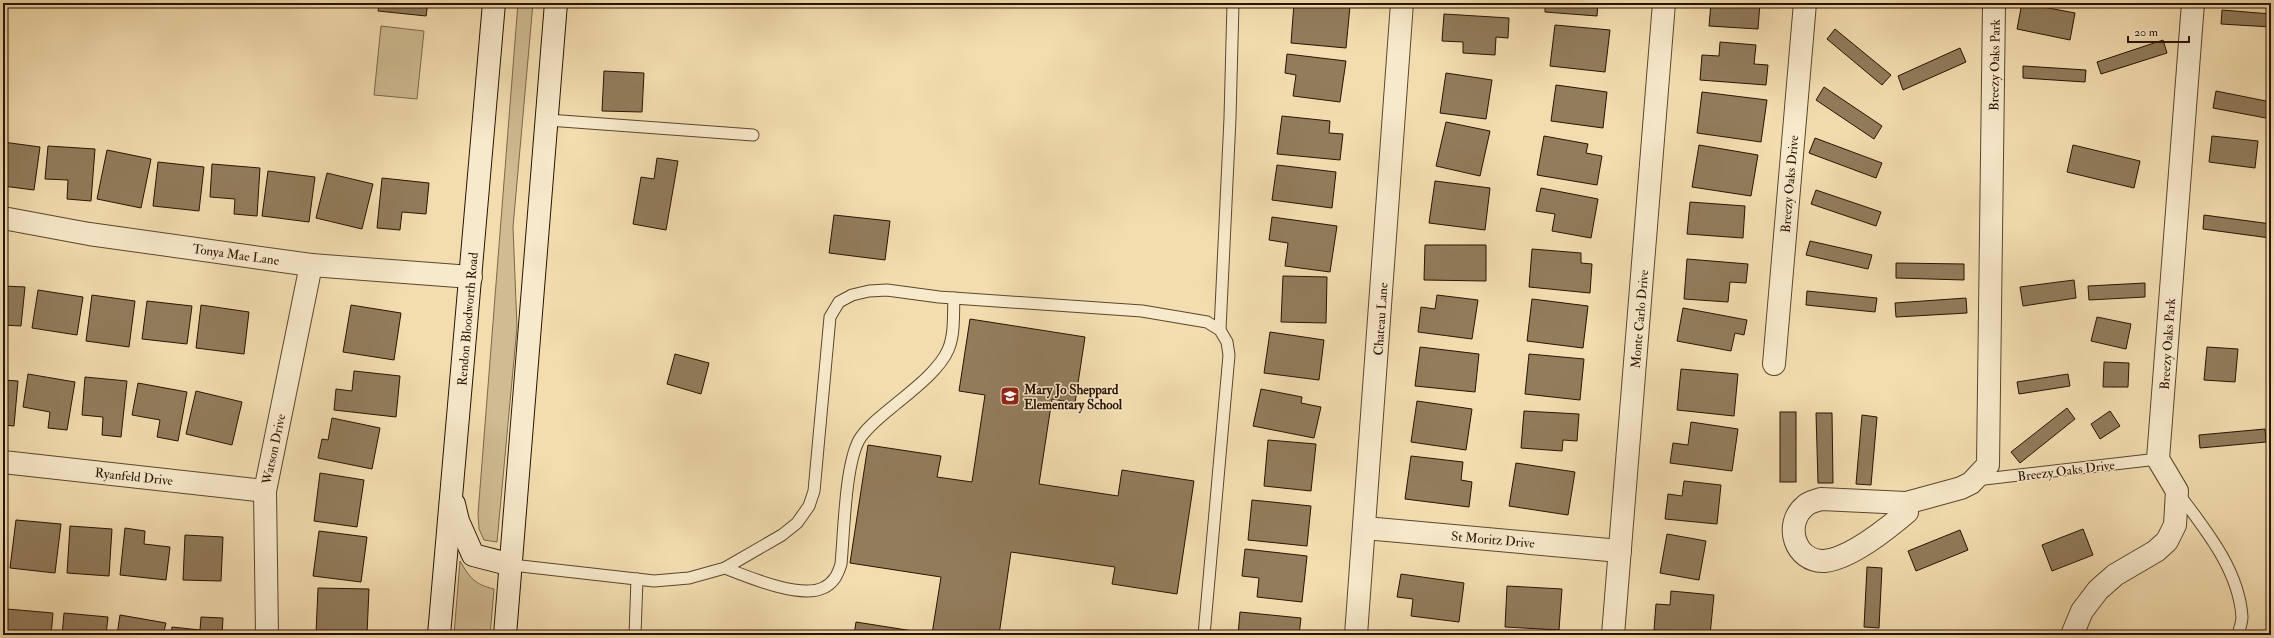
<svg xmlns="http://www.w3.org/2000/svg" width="2274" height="638" viewBox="0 0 2274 638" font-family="'IM FELL Double Pica',serif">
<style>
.green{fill:#d0bb92;stroke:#7c674a}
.building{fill:#927c5c;stroke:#281302}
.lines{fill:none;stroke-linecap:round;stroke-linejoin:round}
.lane-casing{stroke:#5b462d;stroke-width:13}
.street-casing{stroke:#5b462d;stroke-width:24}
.secondary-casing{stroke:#281302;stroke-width:24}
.lane{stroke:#f7e9cb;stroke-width:11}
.street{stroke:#f7e9cb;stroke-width:22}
.secondary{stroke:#f7e9cb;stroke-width:22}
.labels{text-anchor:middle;stroke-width:3;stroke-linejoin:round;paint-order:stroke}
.street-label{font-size:13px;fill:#281302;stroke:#f7e9cb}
.poi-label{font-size:13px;font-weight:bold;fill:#281302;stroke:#f7e9cb;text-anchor:start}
</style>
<rect width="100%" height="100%" fill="#f3ddaf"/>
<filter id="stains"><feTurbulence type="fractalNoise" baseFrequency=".005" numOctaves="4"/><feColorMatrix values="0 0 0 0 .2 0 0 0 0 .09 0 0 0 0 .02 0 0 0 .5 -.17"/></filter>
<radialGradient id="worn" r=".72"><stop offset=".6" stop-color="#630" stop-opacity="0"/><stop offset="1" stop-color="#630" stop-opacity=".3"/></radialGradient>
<g class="green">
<polygon points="518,3 533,3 513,227 517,327 497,542 484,540 479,529 478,514"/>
<polygon points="381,26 424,31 417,99 374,95"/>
<path d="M460 561C470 578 474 584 494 589L490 635H454Z"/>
</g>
<g class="building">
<polygon points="379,3 428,3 426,16 378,11"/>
<polygon points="1294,3 1350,6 1346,48 1291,43"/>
<polygon points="1545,3 1598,3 1597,16 1545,12"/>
<polygon points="1711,3 1760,3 1758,29 1709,26"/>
<polygon points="2022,3 2075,13 2070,40 2017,29"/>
<polygon points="2222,10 2271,14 2271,27 2221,24"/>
<polygon points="1444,14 1509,18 1508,38 1496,37 1495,55 1463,53 1463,42 1442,41"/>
<polygon points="1555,25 1610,30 1605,72 1550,66"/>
<polygon points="1835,29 1891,75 1882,85 1827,39"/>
<polygon points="2163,40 2167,53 2101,74 2097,62"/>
<polygon points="1720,42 1756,45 1754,64 1768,65 1766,85 1700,80 1702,55 1719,56"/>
<polygon points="1960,48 1966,62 1903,90 1898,76"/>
<polygon points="1287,54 1346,61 1340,102 1293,96 1296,75 1285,73"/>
<polygon points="2023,66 2086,70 2085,82 2023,78"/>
<polygon points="604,71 644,73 642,112 602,111"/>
<polygon points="1446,73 1492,80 1486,119 1440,113"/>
<polygon points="1556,85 1607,92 1603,128 1551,121"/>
<polygon points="1824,87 1882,126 1874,139 1816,100"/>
<polygon points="2216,91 2271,102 2271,119 2213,108"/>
<polygon points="1702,92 1767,100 1761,142 1697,133"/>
<polygon points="1282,116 1330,121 1329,133 1343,134 1340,160 1277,154"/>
<polygon points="1446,122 1490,131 1480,176 1436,166"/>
<polygon points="1544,136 1588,144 1586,153 1602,156 1597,185 1537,175"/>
<polygon points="2212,136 2258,141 2255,168 2209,162"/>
<polygon points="1815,138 1882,163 1876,178 1809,153"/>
<polygon points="3,142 40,147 34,190 3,186"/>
<polygon points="1699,145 1758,155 1751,196 1692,187"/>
<polygon points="2073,145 2140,161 2134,188 2067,172"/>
<polygon points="48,146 95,149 91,201 67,199 68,180 45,179"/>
<polygon points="107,150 151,159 141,208 97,199"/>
<polygon points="657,158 678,161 666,230 633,224 641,177 654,179"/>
<polygon points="158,162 204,167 199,211 153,206"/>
<polygon points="212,164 260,168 257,216 234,214 235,199 210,197"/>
<polygon points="1277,165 1336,172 1332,208 1272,200"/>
<polygon points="268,171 315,177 309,222 262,216"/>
<polygon points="327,173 373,184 362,229 316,218"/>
<polygon points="382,178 429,183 426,214 402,212 400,230 377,228"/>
<polygon points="1435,181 1490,188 1485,230 1429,223"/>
<polygon points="1541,188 1598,199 1591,238 1552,231 1555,214 1536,211"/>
<polygon points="1816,190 1881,212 1876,226 1811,204"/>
<polygon points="1690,202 1745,206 1743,238 1687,234"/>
<polygon points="834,215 890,221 885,260 829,253"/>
<polygon points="2204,215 2271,224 2270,238 2203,229"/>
<polygon points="1272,217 1337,226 1330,272 1285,266 1288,243 1269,240"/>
<polygon points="1810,241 1872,255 1868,269 1806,255"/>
<polygon points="1425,245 1486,245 1486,281 1424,280"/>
<polygon points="1532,249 1581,253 1581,263 1592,264 1590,293 1529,287"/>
<polygon points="1687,259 1748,264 1746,283 1730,282 1728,302 1684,299"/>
<polygon points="1896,263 1964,264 1964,280 1896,278"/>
<polygon points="1283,276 1327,277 1326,323 1281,322"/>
<polygon points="2074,280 2076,298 2023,306 2020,287"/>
<polygon points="2145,283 2145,297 2089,300 2088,286"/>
<polygon points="3,286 25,287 21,326 3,325"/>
<polygon points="38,290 83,297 77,335 32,328"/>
<polygon points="1807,291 1877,298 1875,312 1806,305"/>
<polygon points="92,295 135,301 129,347 86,341"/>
<polygon points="1437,295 1478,300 1472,339 1418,332 1421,307 1435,309"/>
<polygon points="1966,298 1967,313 1896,317 1895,303"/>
<polygon points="1532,299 1588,306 1583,348 1527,341"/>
<polygon points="147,301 192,306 187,344 142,339"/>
<polygon points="201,305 249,312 244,354 196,348"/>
<polygon points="351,305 401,313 394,360 343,352"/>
<polygon points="1683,308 1747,320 1744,335 1735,333 1731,351 1677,341"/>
<polygon points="2097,317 2131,324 2126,349 2091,341"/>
<polygon points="970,319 1085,337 1075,403 1052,399 1039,484 1118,496 1122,470 1194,481 1177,594 1112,584 1115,567 1011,552 999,635 854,635 856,622 932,634 941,577 850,563 868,445 941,456 937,477 972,482 985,395 959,391"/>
<polygon points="1270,332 1324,340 1319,380 1264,373"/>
<polygon points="1420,347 1479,354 1475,392 1415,386"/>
<polygon points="2207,347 2238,349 2235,382 2204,380"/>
<polygon points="675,354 709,363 701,394 667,384"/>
<polygon points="1529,354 1584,359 1580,400 1525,394"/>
<polygon points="2104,362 2129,363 2128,387 2103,387"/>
<polygon points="1681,369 1738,374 1734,416 1677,410"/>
<polygon points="354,371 400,376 396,417 334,410 336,389 352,391"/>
<polygon points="28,374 75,382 67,430 48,428 50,412 23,407"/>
<polygon points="2068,374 2070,386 2019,394 2017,382"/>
<polygon points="85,377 127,381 121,437 102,435 103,417 82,415"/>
<polygon points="3,380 18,381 14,426 3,425"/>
<polygon points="138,383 187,392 178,441 157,437 160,420 132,415"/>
<polygon points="1261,389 1302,397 1301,403 1321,407 1314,438 1253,426"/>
<polygon points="196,391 242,402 232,445 186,434"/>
<polygon points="1417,401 1472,409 1466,450 1411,442"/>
<polygon points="2067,408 2075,419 2020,463 2011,452"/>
<polygon points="1524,411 1579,414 1577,441 1563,440 1562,451 1521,448"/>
<polygon points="2110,411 2120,426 2100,439 2091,424"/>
<rect x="1780" y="412" width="16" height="70"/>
<polygon points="1816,413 1832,413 1833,483 1818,483"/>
<polygon points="1862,415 1877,417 1871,485 1856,484"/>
<polygon points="332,418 380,428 372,469 318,458 322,439 328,440"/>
<polygon points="1691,422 1738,429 1732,471 1670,463 1673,443 1688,445"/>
<polygon points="2265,429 2266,442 2200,448 2199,435"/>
<polygon points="1268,440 1316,444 1311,491 1264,486"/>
<polygon points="1411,456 1463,462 1461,480 1472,482 1469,507 1405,499"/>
<polygon points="1516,463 1575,472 1568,515 1509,506"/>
<polygon points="320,473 364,480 357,527 314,521"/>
<polygon points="1684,481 1721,485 1717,524 1665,519 1668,494 1682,496"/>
<polygon points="1252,500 1311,506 1307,546 1248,540"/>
<polygon points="16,520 61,524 55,573 10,568"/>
<polygon points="70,526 112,529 109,576 67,573"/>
<polygon points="125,528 145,531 144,544 170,547 166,580 120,575"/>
<polygon points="2083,529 2093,555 2052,571 2042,545"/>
<polygon points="1960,530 1968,550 1916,571 1908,551"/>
<polygon points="319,531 367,537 361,582 313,576"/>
<polygon points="1667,534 1706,541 1699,580 1660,573"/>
<polygon points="185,535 223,537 221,581 183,580"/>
<polygon points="3,538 7,539 3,559"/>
<polygon points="1245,549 1307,556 1302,602 1257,597 1259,578 1242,576"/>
<polygon points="1867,567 1882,568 1879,628 1864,627"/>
<polygon points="1401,574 1464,583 1459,622 1411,616 1413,599 1397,597"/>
<polygon points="1507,586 1562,589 1559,630 1505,627"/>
<polygon points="318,588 369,589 367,634 316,633"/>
<polygon points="1671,591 1714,595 1710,635 1654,630 1656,604 1670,605"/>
<polygon points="7,609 53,613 51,635 4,635"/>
<polygon points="1240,612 1301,618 1299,635 1238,635"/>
<polygon points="64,613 108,617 106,635 62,635"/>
<polygon points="120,615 166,623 163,635 117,635"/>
<polygon points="201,617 223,618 222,635 171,635 172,627 200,630"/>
<polygon points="1397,631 1427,635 1396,635"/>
</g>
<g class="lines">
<g class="lane-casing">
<g id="lane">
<polyline points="548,120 753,135"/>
<polyline points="1220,330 1230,118 1233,3"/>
<polyline points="1976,480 2158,459"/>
<path d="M2178 493C2205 529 2239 570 2242 617 2242 623 2239 630 2238 635"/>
<polyline points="512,565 654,581 689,578 725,568 782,535 797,523 809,506 814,491 830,317 839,302 852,295 869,291 887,290 939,297 1142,311 1207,322 1220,330 1227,342 1229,355 1204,635"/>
<path d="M725 568C748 577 800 599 823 588 834 583 838 574 841 564 844 533 845 466 859 440 866 428 880 417 891 408 909 393 939 371 948 350 955 334 953 315 954 298"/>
<polyline points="635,635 637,579"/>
</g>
</g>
<g class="street-casing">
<g id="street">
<polyline points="3,218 89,234 311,265 471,277"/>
<polyline points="1774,364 1805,3"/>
<polyline points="3,462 265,491"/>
<path d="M1821 499 1906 503 1907 512C1888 528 1850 559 1824 561 1795 562 1783 524 1805 506 1809 502 1816 501 1821 499Z"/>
<polyline points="1906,503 1961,488 1971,483 1988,465 1994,3"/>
<polyline points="1365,528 1620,551"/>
<polyline points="267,635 265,491 311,265"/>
<polyline points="1356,635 1402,3"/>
<polyline points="1613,635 1664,3"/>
<polyline points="2072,635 2082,611 2098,590 2115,575 2156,551 2167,541 2175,525 2177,491 2158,459 2193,3"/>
</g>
</g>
<g class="secondary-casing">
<g id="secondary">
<polyline points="454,504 458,521 473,555 512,565"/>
<polyline points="439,635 494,3"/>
<polyline points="505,635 556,3"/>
</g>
</g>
<use href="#lane" class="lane"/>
<use href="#street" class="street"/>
<use href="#secondary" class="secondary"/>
</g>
<defs>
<g id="school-square" transform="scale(1)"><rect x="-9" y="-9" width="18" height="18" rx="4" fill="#8f2418" stroke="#f7e9cb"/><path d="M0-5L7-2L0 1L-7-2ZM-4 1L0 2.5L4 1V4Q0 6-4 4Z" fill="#fff"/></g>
</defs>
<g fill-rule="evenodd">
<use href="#school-square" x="1010" y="396"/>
</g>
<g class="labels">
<g class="street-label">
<text transform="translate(1994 65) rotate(-89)" y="5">Breezy Oaks Park</text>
<text transform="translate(1789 184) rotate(-85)" y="5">Breezy Oaks Drive</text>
<text transform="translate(236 254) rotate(8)" y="5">Tonya Mae Lane</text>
<text transform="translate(467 319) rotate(-85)" y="5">Rendon Bloodworth Road</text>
<text transform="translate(1380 319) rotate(-86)" y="5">Chateau Lane</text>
<text transform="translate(1639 319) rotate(-85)" y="5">Monte Carlo Drive</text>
<text transform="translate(2167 344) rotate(-86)" y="5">Breezy Oaks Park</text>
<text transform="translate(273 449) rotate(-78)" y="5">Watson Drive</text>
<text transform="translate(2066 470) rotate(-7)" y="5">Breezy Oaks Drive</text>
<text transform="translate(134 476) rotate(6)" y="5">Ryanfeld Drive</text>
<text transform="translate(1493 539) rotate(5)" y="5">St Moritz Drive</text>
</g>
<g class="poi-label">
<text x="1024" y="394">Mary Jo Sheppard<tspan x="1024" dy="15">Elementary School</tspan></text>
</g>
</g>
<rect width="2274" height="638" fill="none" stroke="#f3ddaf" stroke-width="16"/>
<rect x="4" y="4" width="2266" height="630" fill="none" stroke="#281302" stroke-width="2"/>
<rect x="8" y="8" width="2258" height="622" fill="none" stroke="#281302"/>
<path d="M2128 36v6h61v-6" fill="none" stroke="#281302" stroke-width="2"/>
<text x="2134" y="36" font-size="12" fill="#281302" stroke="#f7e9cb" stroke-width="3" paint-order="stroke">20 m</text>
<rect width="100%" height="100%" filter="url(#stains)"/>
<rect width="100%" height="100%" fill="url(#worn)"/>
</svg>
